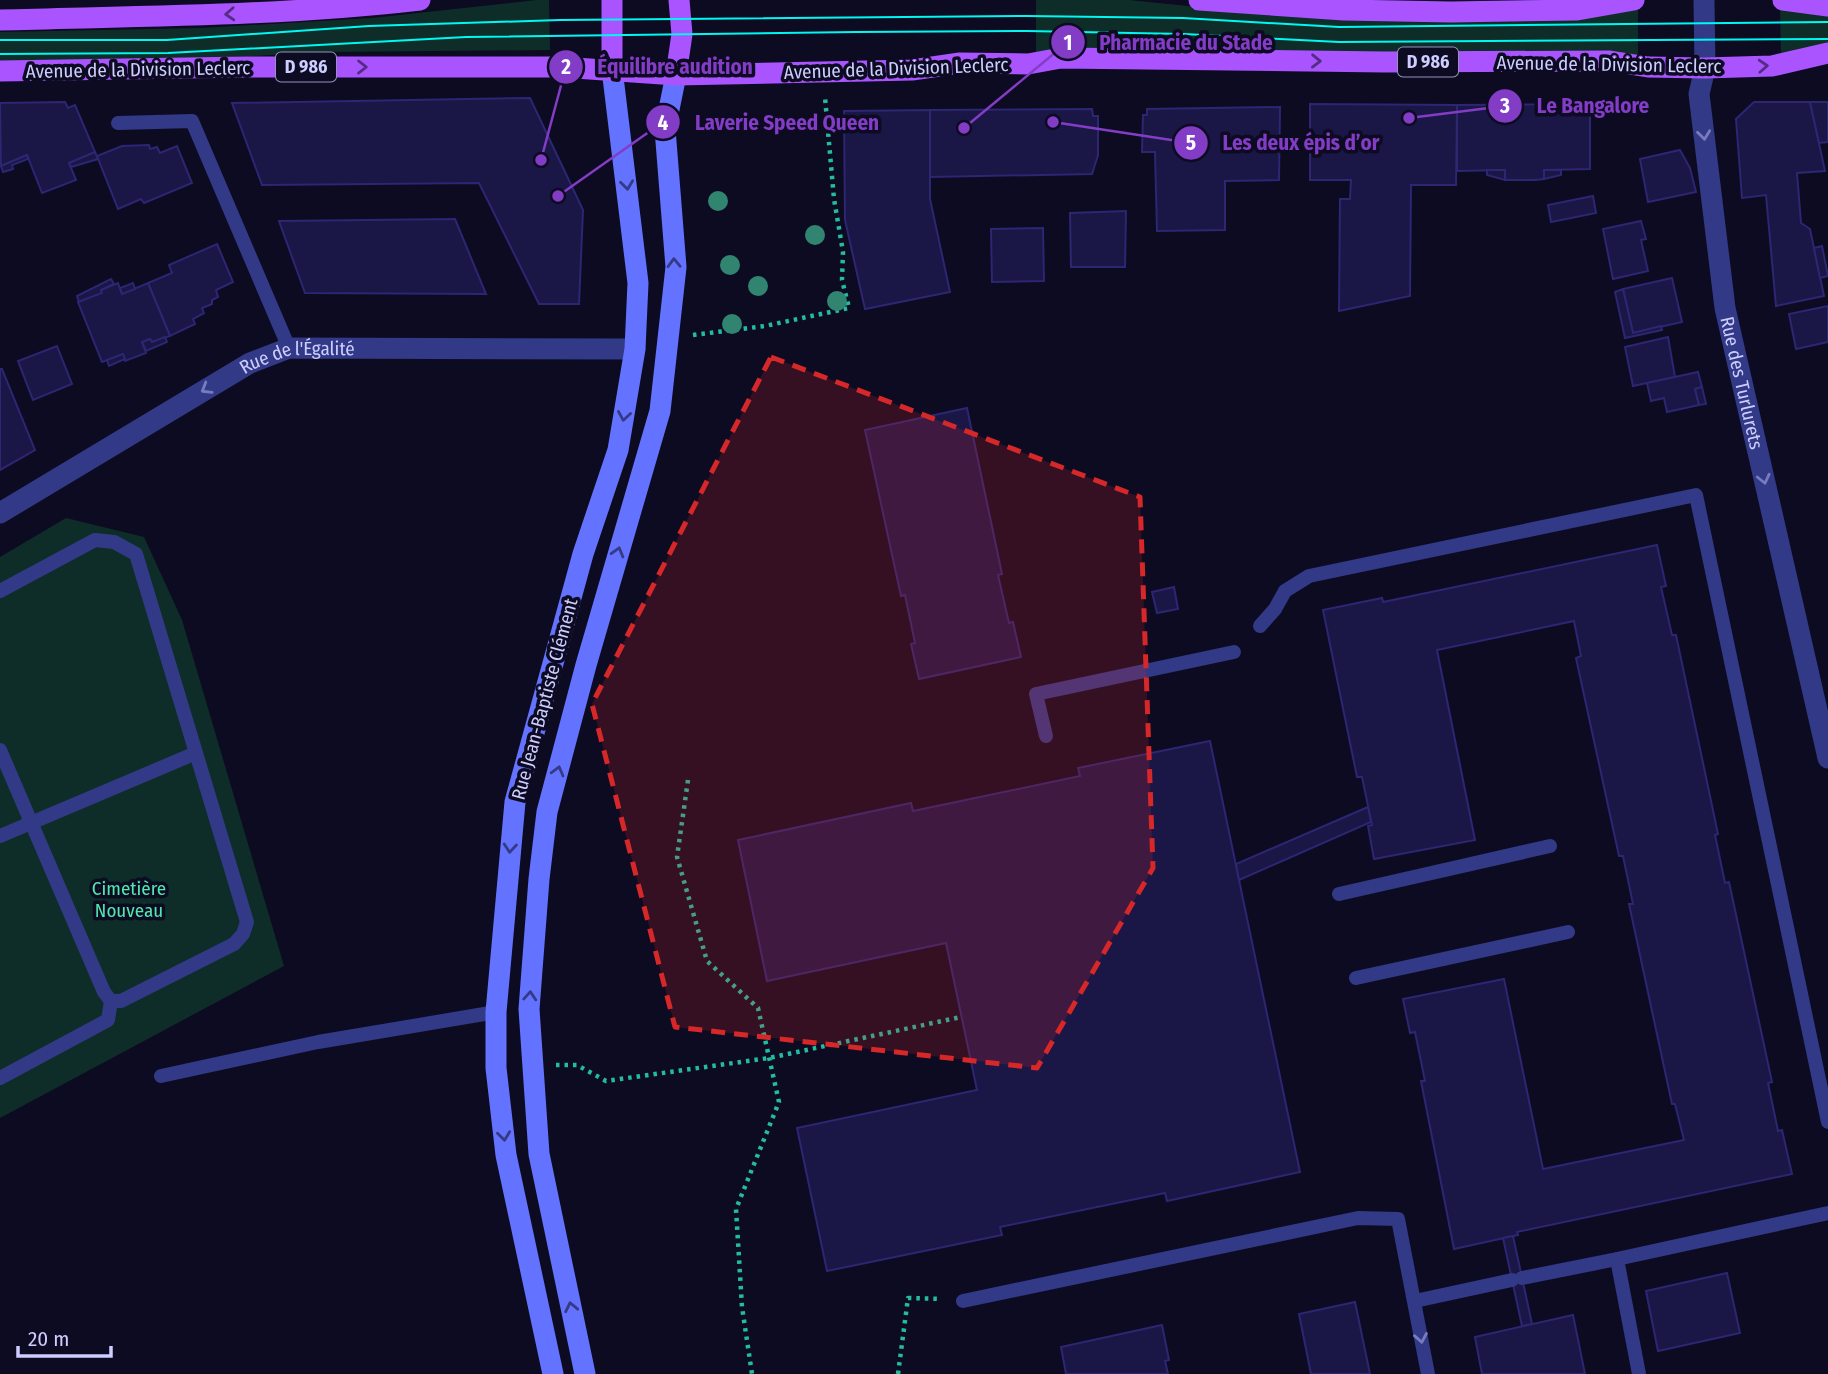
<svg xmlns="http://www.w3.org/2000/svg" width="1828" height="1374" viewBox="0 0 1828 1374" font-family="'Fira Sans Condensed',sans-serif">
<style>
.green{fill:#0e2d28}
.building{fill:#1a1645;stroke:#2c2673;stroke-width:2}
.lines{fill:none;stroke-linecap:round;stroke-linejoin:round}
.path{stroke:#23bca1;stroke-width:4.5;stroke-dasharray:3.5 5;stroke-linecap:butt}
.lane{stroke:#323986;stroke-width:14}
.street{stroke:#323986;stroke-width:21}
.secondary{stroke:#6473ff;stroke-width:21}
.primary{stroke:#aa54ff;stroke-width:21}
.tram{stroke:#00f8f3;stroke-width:2}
.tree{fill:#318570}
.oneway{stroke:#542c85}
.oneway2{stroke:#787cbc}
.oneway3{stroke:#343a85}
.marked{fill:#d62828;fill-opacity:0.2;stroke:#d62828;stroke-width:5;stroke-dasharray:14 9;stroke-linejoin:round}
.labels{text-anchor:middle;stroke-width:7;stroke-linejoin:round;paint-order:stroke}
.shield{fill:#0d0b22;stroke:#9393bd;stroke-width:2}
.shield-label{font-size:18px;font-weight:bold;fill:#cdcdff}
.street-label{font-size:19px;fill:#cdcdff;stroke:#0d0b22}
.park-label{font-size:19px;fill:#4fe9b0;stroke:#0d0b22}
.leader{fill:none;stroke:#833cc5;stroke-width:2.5}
.callout-dot{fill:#833cc5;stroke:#0d0b22;stroke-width:2.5}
.mark-label{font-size:21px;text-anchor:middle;font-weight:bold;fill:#fff}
.callout-label{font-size:21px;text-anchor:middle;font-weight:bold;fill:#833cc5;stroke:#0d0b22;stroke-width:7;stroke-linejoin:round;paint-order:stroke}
</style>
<rect width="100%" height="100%" fill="#0d0b22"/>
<g class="green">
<polygon points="537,0 549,0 550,50 328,52 176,60 0,62 0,32 201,28 372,18"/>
<polygon points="1036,0 1129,0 1266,14 1638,9 1638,57 1036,57"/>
<polygon points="1780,7 1828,15 1828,47 1781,57"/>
<polygon points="66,518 144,537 182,620 284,966 0,1118 0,557"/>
</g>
<g class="building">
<polygon points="530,98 583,210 579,304 539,304 479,183 262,185 232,103"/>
<polygon points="65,102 68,108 75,105 95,152 69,163 76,180 42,193 27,155 1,166 0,103"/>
<polygon points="1754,102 1810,102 1825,171 1797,173 1801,223 1810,229 1824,296 1776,306 1766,195 1742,198 1736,119"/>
<polygon points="1810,102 1828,102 1828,142 1819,143"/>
<polygon points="1310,104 1457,105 1456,185 1411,185 1410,296 1339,311 1340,199 1350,199 1351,180 1310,180"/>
<polygon points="1590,104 1590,169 1544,170 1544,179 1535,180 1505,180 1505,170 1457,171 1457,105"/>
<polygon points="1280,107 1279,180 1225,181 1225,230 1157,231 1155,152 1142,152 1143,115 1147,115 1147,109"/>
<polygon points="1092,109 1093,116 1098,116 1098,155 1092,174 930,177 930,110"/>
<polygon points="930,110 930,199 950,292 865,309 845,220 844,111"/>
<polygon points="149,145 150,149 157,147 160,153 177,146 192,183 144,203 141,199 118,209 97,156 122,146"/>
<polygon points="1680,150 1690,168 1696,192 1648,202 1640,159"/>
<polygon points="95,152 98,159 71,167 69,163"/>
<polygon points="27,155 28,159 12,165 13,169 3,172 1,166"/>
<polygon points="1487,170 1505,170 1505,180 1487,175"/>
<polygon points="1544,170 1561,170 1561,175 1544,179"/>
<polygon points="1593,196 1596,213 1551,222 1548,205"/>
<polygon points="1126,211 1125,267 1071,267 1070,213"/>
<polygon points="455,219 486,294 305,293 279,221"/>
<polygon points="1641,221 1646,239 1641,240 1648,271 1613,279 1603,229"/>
<polygon points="1043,228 1044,281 992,282 991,229"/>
<polygon points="217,244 233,282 216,290 218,297 212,300 212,304 202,308 204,313 193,319 195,324 170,336 148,283 172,273 169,265"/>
<polygon points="1822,246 1828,276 1820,278 1814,248"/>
<polygon points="1672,278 1682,322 1633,333 1623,289"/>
<polygon points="111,279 114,284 101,290 102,293 79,302 77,296"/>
<polygon points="118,283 122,294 148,283 170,336 152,342 150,339 142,342 146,353 125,361 123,354 102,362 78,302 102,293 101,290"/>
<polygon points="133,283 135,289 122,294 120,288"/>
<polygon points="1623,289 1633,333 1661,326 1662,330 1625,338 1615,292"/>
<polygon points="1828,306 1828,342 1796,349 1789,314"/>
<polygon points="165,337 167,342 146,351 142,342 150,339 152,342"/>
<polygon points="1668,337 1675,377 1633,386 1625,347"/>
<polygon points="57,346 72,384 33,400 18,361"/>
<polygon points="123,354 125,359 109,366 107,360"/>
<polygon points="0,369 2,369 35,450 0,470"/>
<polygon points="1698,372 1702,387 1695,389 1699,405 1667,412 1664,398 1651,401 1647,383"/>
<polygon points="1702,387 1706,404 1699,405 1695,389"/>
<polygon points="967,408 1002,574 998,575 1009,623 1013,622 1021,657 919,679 911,644 915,643 905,595 901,596 865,430"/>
<polygon points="1657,545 1666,586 1661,587 1672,635 1676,635 1718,834 1715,835 1725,883 1729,882 1772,1082 1768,1083 1778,1131 1782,1130 1792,1174 1517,1232 1518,1235 1454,1249 1421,1081 1425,1081 1415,1032 1410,1033 1403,999 1504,979 1543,1169 1684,1140 1675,1104 1672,1104 1629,904 1633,904 1623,856 1619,856 1576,658 1581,656 1574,621 1437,650 1475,840 1374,859 1368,826 1372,825 1362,777 1357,777 1323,610 1382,598 1383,602"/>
<polygon points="1174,587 1178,609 1157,613 1152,592"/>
<polygon points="1210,741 1300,1172 1167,1201 1165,1193 1000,1227 1002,1235 827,1271 797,1128 977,1090 946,943 767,981 738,840 911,803 913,811 1080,776 1078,768"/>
<polygon points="1368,807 1371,822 1239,880 1236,864"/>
<polygon points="1513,1236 1532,1324 1522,1326 1503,1238"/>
<polygon points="1727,1273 1740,1333 1658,1351 1646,1291"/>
<polygon points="1355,1302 1370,1374 1311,1374 1299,1314"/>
<polygon points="1573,1315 1585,1374 1482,1374 1475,1337"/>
<polygon points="1162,1325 1169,1360 1165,1361 1168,1374 1066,1374 1061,1347"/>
</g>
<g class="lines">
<g class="path">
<polyline points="693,335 765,326 849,308 842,280 843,252 834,199 825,97"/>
<polyline points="688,780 677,857 707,961 758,1008 779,1102 736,1209 742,1307 752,1374"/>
<polyline points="556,1065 577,1065 606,1081 769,1058 961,1017"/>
<polyline points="898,1374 908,1298 941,1299"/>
</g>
<g class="lane">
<polyline points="118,123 192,121 289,348"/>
<polyline points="0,591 95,540 114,542 136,554 247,922 243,934 234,944 121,1001 111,1001 104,992 0,750"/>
<polyline points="1260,626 1275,609 1285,591 1309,576 1696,495 1828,1122"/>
<polyline points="1046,736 1036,694 1234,652"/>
<polyline points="0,836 196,753"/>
<polyline points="1339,894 1550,846"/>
<polyline points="1356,978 1568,932"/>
<polyline points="161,1076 318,1042 496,1012"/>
<polyline points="0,1078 108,1020 111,1001"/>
<polyline points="1522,1278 1617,1259"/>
<polyline points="963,1301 1358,1218 1398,1219 1428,1374"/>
<polyline points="1415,1301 1512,1280"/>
<polyline points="1639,1374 1617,1259 1828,1213"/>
</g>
<g class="street">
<path id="s1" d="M1704 0 1705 68 1699 94 1725 308 1828 758"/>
<path id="s2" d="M0 513 250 363 289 348 635 349"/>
</g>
<g class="secondary">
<polyline points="553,1374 506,1155 496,1068 496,1012 515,802 583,554 618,450 635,349 638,283 612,69"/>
<polyline points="585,1374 539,1154 529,1009 539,879 547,812 586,665 660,411 676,267 665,129 676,75"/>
</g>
<g class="primary">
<polyline points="612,0 612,69"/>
<polyline points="1199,0 1344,10 1451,12 1577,10 1634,0"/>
<polyline points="1783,0 1828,6"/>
<path d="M0 20C140 16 281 16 420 0"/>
<polyline points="0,71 247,67 561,67 676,75 912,70 960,63 1028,64 1061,58 1385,62 1610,61 1648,67 1705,68 1772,66 1828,53"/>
<polyline points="676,75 682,34 679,0"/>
</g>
<g class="tram">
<polyline points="0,40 167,40 369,26 560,20 1027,16 1183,18 1339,27 1828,22"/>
<polyline points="0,54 168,53 466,37 856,32 1027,31 1184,34 1339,42 1828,39"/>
</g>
</g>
<g class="tree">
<circle cx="718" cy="201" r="10"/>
<circle cx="815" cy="235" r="10"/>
<circle cx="730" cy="265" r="10"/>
<circle cx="758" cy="286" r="10"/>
<circle cx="837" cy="301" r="10"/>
<circle cx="732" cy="324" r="10"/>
</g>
<defs><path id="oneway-chevron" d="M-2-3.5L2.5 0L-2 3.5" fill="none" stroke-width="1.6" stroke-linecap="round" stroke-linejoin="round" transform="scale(1.75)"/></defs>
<g class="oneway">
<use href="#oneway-chevron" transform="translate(230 14) rotate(177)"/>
<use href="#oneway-chevron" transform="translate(1316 61) rotate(1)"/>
<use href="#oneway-chevron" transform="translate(1763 66) rotate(-3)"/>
<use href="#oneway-chevron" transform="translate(362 67)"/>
</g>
<g class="oneway2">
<use href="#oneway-chevron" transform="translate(1704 135) rotate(83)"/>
<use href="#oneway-chevron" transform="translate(206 389) rotate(149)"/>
<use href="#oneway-chevron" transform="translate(1764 479) rotate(77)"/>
<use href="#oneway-chevron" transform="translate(1421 1338) rotate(80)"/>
</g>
<g class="oneway3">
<use href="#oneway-chevron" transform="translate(627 185) rotate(83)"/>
<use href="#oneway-chevron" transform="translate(674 263) rotate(-92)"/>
<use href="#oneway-chevron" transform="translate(624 416) rotate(99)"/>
<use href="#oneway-chevron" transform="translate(618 552) rotate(-74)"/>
<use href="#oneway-chevron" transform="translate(558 771) rotate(-75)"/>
<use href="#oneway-chevron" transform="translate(510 848) rotate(95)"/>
<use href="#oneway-chevron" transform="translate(530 996) rotate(-86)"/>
<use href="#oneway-chevron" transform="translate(504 1136) rotate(83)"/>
<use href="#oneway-chevron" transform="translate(571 1307) rotate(-102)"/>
</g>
<path class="marked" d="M771 357 1140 497 1153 868 1037 1068 675 1027 592 704Z"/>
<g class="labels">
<g class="shield">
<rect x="1398" y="47.5" width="60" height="29" rx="5"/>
<rect x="276" y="52.5" width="60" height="29" rx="5"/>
</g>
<g class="shield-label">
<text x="1428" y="68">D 986</text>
<text x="306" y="73">D 986</text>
</g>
<g class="street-label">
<text transform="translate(1609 64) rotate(1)" y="7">Avenue de la Division Leclerc</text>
<text transform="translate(896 68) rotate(-2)" y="7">Avenue de la Division Leclerc</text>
<text transform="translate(138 69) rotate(-1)" y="7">Avenue de la Division Leclerc</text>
<text dy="7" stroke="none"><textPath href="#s2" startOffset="340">Rue de l'Égalité</textPath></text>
<text dy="7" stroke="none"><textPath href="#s1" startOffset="387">Rue des Turlurets</textPath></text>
<text transform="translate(544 699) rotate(-75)" y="7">Rue Jean-Baptiste Clément</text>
</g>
<g class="park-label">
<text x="129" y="895">Cimetière<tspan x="129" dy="22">Nouveau</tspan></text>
</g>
</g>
<path class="leader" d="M964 128L1068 42M541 160L566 67M1409 118L1505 106M558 196L663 122M1053 122L1191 143"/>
<g class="callout-dot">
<circle cx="964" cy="128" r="7"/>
<circle cx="541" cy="160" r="7"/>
<circle cx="1409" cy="118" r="7"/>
<circle cx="558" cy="196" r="7"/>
<circle cx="1053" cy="122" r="7"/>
<circle cx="1068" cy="42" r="18"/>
<circle cx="566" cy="67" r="18"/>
<circle cx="1505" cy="106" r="18"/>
<circle cx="663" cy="122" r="18"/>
<circle cx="1191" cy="143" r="18"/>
</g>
<g class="mark-label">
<text x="1068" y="50">1</text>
<text x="566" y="74">2</text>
<text x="1505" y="113">3</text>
<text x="663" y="130">4</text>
<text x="1191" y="150">5</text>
</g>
<g class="callout-label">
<text x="1186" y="50">Pharmacie du Stade</text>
<text x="675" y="74">Équilibre audition</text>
<text x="1593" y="113">Le Bangalore</text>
<text x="787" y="130">Laverie Speed Queen</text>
<text x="1301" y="150">Les deux épis d’or</text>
</g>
<path d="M18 1346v10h93v-10" fill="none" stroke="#cdcdff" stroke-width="3.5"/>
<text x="28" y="1346" font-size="21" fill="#cdcdff" stroke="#0d0b22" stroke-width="5" paint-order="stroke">20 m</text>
</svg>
